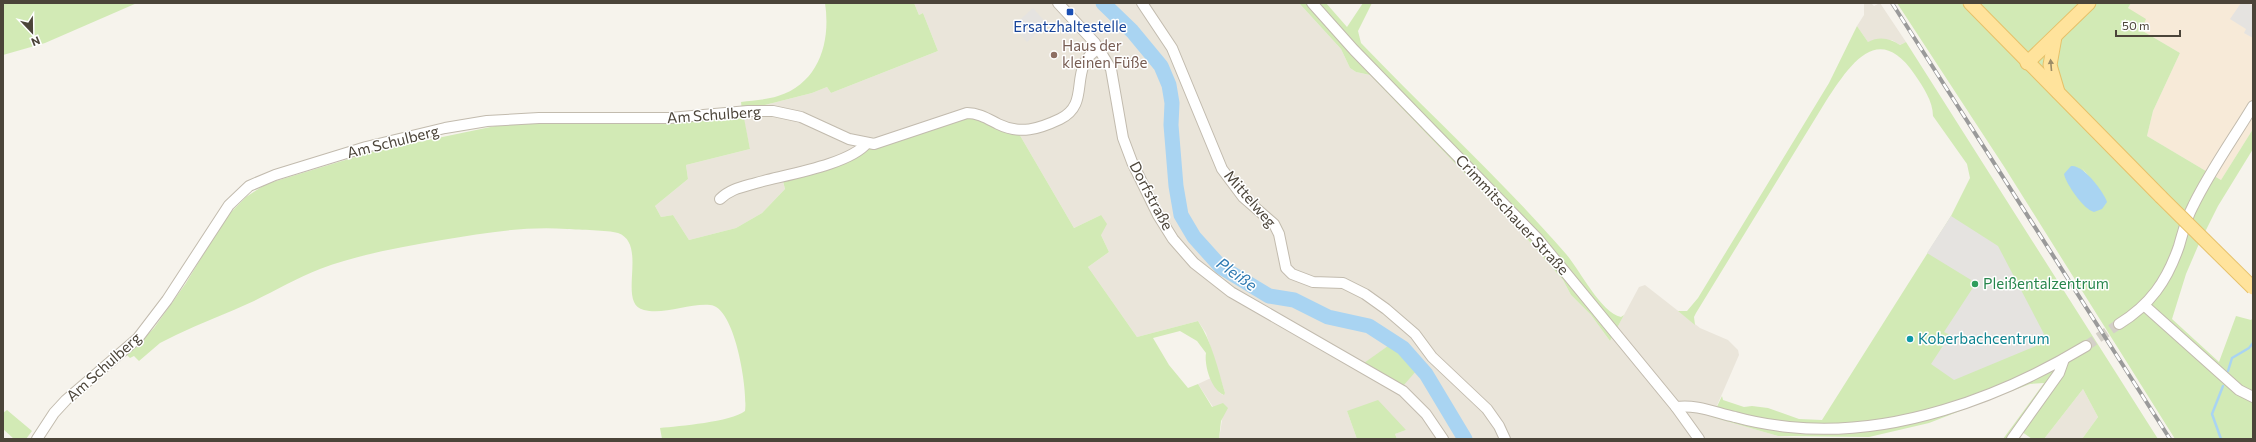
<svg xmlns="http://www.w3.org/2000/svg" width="2256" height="442" viewBox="0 0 2256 442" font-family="Commissioner,sans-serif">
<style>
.residential{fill:#eae5da}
.commercial{fill:#f7ead8}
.green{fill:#d2eab5;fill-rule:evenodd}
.parking{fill:#e5e3e0}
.water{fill:#a9d4f2}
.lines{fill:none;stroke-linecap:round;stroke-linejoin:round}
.stream{stroke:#a9d4f2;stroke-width:2.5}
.river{stroke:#a9d4f2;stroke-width:15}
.minor-tunnel{stroke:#d4d0c8;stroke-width:10;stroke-dasharray:10 5;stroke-linecap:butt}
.minor-casing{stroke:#c2bbae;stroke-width:12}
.major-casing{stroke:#e6c16a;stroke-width:15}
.minor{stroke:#fff;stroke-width:10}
.major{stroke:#ffe39c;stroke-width:13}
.rail-casing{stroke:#9a9a9a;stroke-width:4}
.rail{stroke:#fff;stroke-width:2.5;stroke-dasharray:8;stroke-linecap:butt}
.major-bridge-casing{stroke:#e6c16a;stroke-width:15;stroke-linecap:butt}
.major-bridge{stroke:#ffe39c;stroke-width:13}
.oneway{fill:#9c8c66}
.transit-dot{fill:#1a4fb4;stroke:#fff;stroke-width:1.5}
.education-dot{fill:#8d6e63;stroke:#fff;stroke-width:1.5}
.leisure-dot{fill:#2e9e5b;stroke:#fff;stroke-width:1.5}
.culture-dot{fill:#0f9aa8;stroke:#fff;stroke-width:1.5}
.labels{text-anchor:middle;stroke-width:3;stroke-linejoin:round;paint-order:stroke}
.transit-label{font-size:15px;fill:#164399;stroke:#fff}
.education-label{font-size:15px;fill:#785e54;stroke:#fff;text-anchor:start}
.street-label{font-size:15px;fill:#4b4439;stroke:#fff}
.leisure-label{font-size:15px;fill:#27864d;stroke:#fff;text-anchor:start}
.culture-label{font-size:15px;fill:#0d838f;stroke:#fff;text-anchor:start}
.water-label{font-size:16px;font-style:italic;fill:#2e7ab2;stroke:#fff}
</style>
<rect width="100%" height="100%" fill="#f6f3ec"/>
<g class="residential">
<polygon points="914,3 1299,3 1341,49 1350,68 1356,72 1370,75 1522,233 1563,280 1571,295 1591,315 1610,341 1639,287 1645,285 1700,328 1728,340 1738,350 1739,355 1712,417 1778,436 1809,438 1397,439 1395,434 1406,430 1347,411 1357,439 1219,439 1223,414 1213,407 1198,384 1211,378 1220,393 1223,395 1225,393 1206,333 1198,321 1137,337 1088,267 1109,252 1101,235 1101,215 1074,228 1018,132 859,152 782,178 785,189 762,213 736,228 689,240 673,215 661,217 655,206 688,179 686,165 750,149 742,111 812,93 827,87 831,93 938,51 923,13 919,15"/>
<polygon points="1864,3 1871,3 1874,6 1880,3 1906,42 1900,45 1892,40 1868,42 1857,26 1864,15"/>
<polygon points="2083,389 2098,417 2082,439 2044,439"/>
</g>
<polygon class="commercial" points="2131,3 2253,3 2253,129 2221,180 2147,136 2153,111 2180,53 2141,30 2128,8"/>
<g class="green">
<polygon points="3,3 137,3 45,43 3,55"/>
<path d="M825 3H914L919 15 923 13 938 51 831 93 827 87 812 93 742 111 741 102C753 100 766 100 778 96 819 83 831 42 825 3Z"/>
<path d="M1299 3H1326L1347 27 1363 3H1372L1358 31 1361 43C1429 114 1502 180 1566 254 1580 270 1601 313 1621 317L1624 315 1610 341 1591 315 1571 295 1563 280 1522 233 1370 75 1356 72 1350 68 1341 49Z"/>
<path d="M1897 3H2131L2128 8 2146 19 2141 30 2180 53 2153 111 2147 136 2221 180 2253 129V149L2218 206 2198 246 2186 274 2172 319 2219 362 2236 316 2251 320 2253 318V439H2175L2005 168ZM2082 168 2103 195 2106 204Z"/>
<path d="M1857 26 1868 42C1879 36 1890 38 1900 45L1906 42 2158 439H2082L2098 417 2083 389 2044 439H2032L2018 429 2011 439H2003L2044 383 2030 384 1929 423 1869 437 1778 436 1712 417 1722 396 1723 400 1744 407 1752 406 1768 408 1799 419 1822 420 1951 216 1970 178 1967 164 1933 116C1933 101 1923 87 1915 75 1878 20 1850 65 1826 101L1696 313 1694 317 1695 325 1678 311H1687L1698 298 1829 83Z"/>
<path d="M963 114 1018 132 1074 228 1101 215 1107 224 1101 235 1109 252 1088 267 1137 337 1198 321C1212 342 1218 369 1225 393L1224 395C1211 390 1204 365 1206 353L1197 341 1180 331 1153 338 1169 365 1188 388 1198 384 1212 407 1223 403 1228 408 1221 421 1219 439H662L660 428C679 426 731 422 745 411 748 390 735 306 710 305 690 303 664 315 644 310 616 304 649 244 618 233 607 230 580 230 567 229 524 226 484 233 442 240 401 247 360 254 320 269 297 278 276 290 254 301 228 313 201 323 176 335L160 343 139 361 134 356 130 358 127 355 154 328 186 283 225 218 246 197 266 184 375 151 505 124 531 122 663 123 744 118 750 149 686 165 688 179 655 206 661 217 673 215 689 240 736 228 762 213 785 189 782 177 859 152Z"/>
<polygon points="1388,346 1399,351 1417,370 1403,386 1364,363"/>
<polygon points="1378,400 1406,430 1395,434 1397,439 1357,439 1347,411"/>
<polygon points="7,410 32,431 26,439 14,439 3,429 3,413"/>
</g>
<g class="parking">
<polygon points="2241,3 2248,3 2253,6 2253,38 2244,33 2246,29 2230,19"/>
<polygon points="1033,8 1047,24 1027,42 1013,26"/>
<polygon points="1951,216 1998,246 2044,334 2036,346 1954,380 1931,364 1950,335 1944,332 1976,283 1927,253"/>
</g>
<path class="water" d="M2071 166C2083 164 2104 192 2107 202L2102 209 2094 212C2084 210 2066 184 2064 174Z"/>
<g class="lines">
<g class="stream">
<polyline points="2228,371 2232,358 2249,348 2253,343"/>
<polyline points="2221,439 2212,414 2223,386"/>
</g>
<polyline class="river" points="1103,3 1132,31 1161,66 1169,85 1172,103 1171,125 1176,186 1181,215 1194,237 1221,267 1269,296 1294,300 1328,317 1369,326 1403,348 1426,374 1465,439"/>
<polyline class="minor-tunnel" points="2086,346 2119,324"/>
<g class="minor-casing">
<g id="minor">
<polyline points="1058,3 1095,43 1111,69 1123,138 1132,162 1158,215 1173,239 1194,263 1231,292 1403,391 1426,414 1443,439"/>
<polyline points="1142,3 1172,48 1222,169 1243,197 1274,224 1279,234 1286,268 1292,274 1313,282 1343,283 1365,294 1386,309 1415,334 1432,357 1487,409 1499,426 1505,439"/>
<polyline points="1312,3 1354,50 1538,239 1676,407 1699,439"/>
<path d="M720 199C730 189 742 187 756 183 784 175 849 165 867 143"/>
<polyline points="2145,306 2239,390 2253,397"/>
<path d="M2119 324C2150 305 2167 281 2179 246 2183 232 2186 219 2193 206 2210 171 2233 139 2253 106"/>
<path d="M1676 407C1697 404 1716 413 1735 417 1753 422 1771 425 1789 427 1891 438 2000 398 2086 346"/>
<path d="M37 439 54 413 66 400 138 338 167 300 229 205 249 186 275 175 366 147 445 128 487 121 539 118H670L748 111H773L801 117 849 139 874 144 967 113C979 113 988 119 998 124 1020 135 1039 129 1060 119 1093 103 1066 68 1099 48"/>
<polyline points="2012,439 2059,373 2064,359"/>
</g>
</g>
<g class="major-casing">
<g id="major">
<polyline points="1970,3 2161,197"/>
<polyline points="2055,37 2050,65 2058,92"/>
<polyline points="2027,63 2089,3"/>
</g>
</g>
<use href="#minor" class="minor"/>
<use href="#major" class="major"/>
<g class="rail-casing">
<polyline id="rail" points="1892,3 2170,439"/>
</g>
<use href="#rail" class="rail"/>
<g class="major-bridge-casing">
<polyline id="major-bridge" points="2161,197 2253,288"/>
</g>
<use href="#major-bridge" class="major-bridge"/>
</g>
<defs><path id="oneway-solid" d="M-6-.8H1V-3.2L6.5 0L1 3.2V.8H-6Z"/></defs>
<use class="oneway" href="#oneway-solid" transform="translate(2051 65) rotate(-95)"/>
<rect class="transit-dot" x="1066" y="8" width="8" height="8" rx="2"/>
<circle class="education-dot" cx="1054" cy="55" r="4"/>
<circle class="leisure-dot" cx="1975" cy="284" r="4"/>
<circle class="culture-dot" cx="1910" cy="339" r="4"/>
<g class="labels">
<g class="transit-label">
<text x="1070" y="32">Ersatzhaltestelle</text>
</g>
<g class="education-label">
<text x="1062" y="51">Haus der<tspan x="1062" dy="17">kleinen Füße</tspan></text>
</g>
<g class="street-label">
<text transform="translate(714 115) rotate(-4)" y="5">Am Schulberg</text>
<text transform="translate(393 142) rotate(-14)" y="5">Am Schulberg</text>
<text transform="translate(1151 196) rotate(62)" y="5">Dorfstraße</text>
<text transform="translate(1250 199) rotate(49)" y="5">Mittelweg</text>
<text transform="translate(1512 215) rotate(47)" y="5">Crimmitschauer Straße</text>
<text transform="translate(104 367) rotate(-42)" y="5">Am Schulberg</text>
</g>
<g class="leisure-label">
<text x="1983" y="289">Pleißentalzentrum</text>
</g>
<g class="culture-label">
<text x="1918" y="344">Koberbachcentrum</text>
</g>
<g class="water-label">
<text transform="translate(1237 274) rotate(35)" y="6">Pleiße</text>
</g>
</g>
<rect width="2256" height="442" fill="none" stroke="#4b4439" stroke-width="8"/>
<g transform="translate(32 32) rotate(158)" stroke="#ffffff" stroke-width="3" paint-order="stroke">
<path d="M0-3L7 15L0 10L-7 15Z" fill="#4b4439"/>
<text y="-6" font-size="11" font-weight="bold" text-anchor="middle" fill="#4b4439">N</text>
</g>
<path d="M2116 30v6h64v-6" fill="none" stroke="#4b4439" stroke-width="2"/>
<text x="2122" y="30" font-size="12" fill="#4b4439" stroke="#ffffff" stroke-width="3" paint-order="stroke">50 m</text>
</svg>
